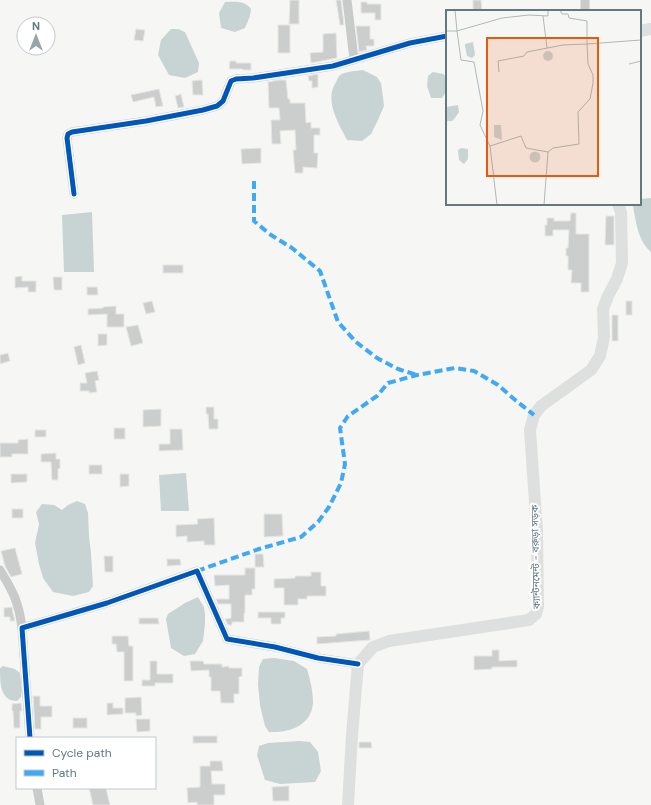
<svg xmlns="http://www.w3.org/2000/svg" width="651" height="805" viewBox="0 0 651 805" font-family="'DM Sans','Noto Sans Bengali',sans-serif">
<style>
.water{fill:#c8d4d4}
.building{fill:#cccece;stroke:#e6e6e5}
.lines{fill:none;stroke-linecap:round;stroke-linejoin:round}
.minor{stroke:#c9cbcb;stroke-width:9}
.secondary{stroke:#dedfdf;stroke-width:12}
.quiet{stroke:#3fa9f5;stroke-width:4;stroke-dasharray:8 4;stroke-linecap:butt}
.cycleway-casing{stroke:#fff;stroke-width:8}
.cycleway{stroke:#0057b8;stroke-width:5}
.labels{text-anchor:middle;stroke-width:4;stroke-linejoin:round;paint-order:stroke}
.street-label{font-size:10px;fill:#627980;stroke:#fff}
.inset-road{fill:none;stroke:#aeb9bc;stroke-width:1}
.view{fill:#e8590c;fill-opacity:0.15;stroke:#e8590c;stroke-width:2}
.inset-edge{fill:none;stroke:#627980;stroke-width:2}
</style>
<rect width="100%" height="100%" fill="#f6f6f5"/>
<g class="water">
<path d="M225 2C235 2 244 0 251 9L250 16 245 28 235 32 221 28 219 13Z"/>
<polygon points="171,29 178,29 185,32 199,63 198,72 185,78 169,75 158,55 161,40"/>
<path d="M363 70 377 77 381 83 383 97 384 106 378 120 371 134 362 141 347 140C338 122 324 100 336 82 337 80 338 78 339 76 345 71 356 71 363 70Z"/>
<polygon points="433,72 443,74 447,77 446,92 442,98 431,98 427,86 428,76"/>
<path d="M651 198V252C638 241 636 222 633 206L634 204H640V199Z"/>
<polygon points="92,212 94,272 64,272 62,215"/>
<polygon points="186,473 189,511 161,511 159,475"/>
<polygon points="77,501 85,504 88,513 89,536 91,553 93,586 89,592 73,596 53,592 43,578 39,564 35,543 39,524 36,512 42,504 54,505 62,510 68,505"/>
<polygon points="198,597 204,607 205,614 205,624 203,641 195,654 184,656 171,648 166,619 168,614 185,603"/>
<path d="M274 658 294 661 307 669C310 679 313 691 313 703 311 726 289 733 269 732L265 726 260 705 258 685 259 667 263 659Z"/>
<path d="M3 666 15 669 20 673 22 690 21 697 17 701C0 701 0 683 0 668Z"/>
<polygon points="299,741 310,742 318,752 321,771 315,782 280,784 265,780 257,755 259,746 268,743"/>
</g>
<g class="building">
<polygon points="290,0 299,0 299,24 289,24"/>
<polygon points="336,0 341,0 344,25 340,25"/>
<polygon points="473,0 481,0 482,11 473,11"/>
<polygon points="361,2 367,2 367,4 381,4 381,20 375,20 375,13 361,13"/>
<rect x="278" y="25" width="12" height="28"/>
<polygon points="356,26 370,26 370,39 374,39 374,46 366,46 367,50 359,52"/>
<polygon points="136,29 145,30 143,41 134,40"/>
<polygon points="336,33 337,58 311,63 310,53 323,52 323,34"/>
<polygon points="230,61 236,61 236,63 251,63 251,70 243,70 243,69 229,69"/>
<polygon points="318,74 318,87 312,88 312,81 309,81 308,76"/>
<polygon points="202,80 203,95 193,95 192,81"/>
<polygon points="279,80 286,80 288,99 290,99 290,103 305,103 306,123 311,122 311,128 320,128 320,135 314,135 314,153 318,153 317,168 303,167 303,173 295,173 293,150 296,150 295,130 280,131 281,144 272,144 271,120 280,120 279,108 269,108 268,82"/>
<polygon points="159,89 163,106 156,107 154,97 133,102 131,95"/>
<polygon points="181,94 184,107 178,108 175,96"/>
<polygon points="261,148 261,163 242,164 241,149"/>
<polygon points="571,213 576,213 576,234 589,234 589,292 581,292 581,283 571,283 572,270 568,270 568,256 566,256 566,248 568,248 569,230 553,230 553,236 545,236 545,225 547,225 547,218 554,218 554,221 570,221"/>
<polygon points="606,216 614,216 614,245 605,245"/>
<rect x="163" y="265" width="20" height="8"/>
<polygon points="22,276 22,281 36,281 36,292 28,292 28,287 15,288 15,277"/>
<polygon points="53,277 62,277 62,290 54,290"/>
<polygon points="87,287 97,287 98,295 87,295"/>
<polygon points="152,301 155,312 146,314 143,303"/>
<rect x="626" y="301" width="6" height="14"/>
<polygon points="116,306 116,314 124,314 124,327 107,327 107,314 88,315 88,309 103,308 103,307"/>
<rect x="612" y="315" width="6" height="26"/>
<polygon points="138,325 143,343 131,346 126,327"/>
<polygon points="98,334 107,334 107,345 98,346"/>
<polygon points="81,345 85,363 78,365 74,347"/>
<polygon points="8,353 10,361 0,364 0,355"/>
<polygon points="97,371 99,380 95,381 97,392 89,393 89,391 80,391 80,383 87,383 85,373"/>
<polygon points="206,407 214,407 214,419 218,419 218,429 209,429 208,414 206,414"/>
<polygon points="161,409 161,426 143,427 143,410"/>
<rect x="114" y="428" width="11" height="11"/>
<polygon points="170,429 182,429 183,450 159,451 159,444 170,444"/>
<rect x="35" y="430" width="11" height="7"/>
<polygon points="28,439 28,454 12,454 12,457 0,457 0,443 18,443 18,440"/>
<polygon points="56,453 56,459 60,459 60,468 58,469 58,480 52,480 51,462 41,462 41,454"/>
<rect x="89" y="465" width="13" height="9"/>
<polygon points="11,474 27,474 27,482 11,483"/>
<polygon points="120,474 129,474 129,486 120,487"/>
<rect x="12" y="509" width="11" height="9"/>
<polygon points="264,514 282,514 283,536 264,537"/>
<polygon points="214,518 215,545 204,545 204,541 187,542 187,536 176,537 176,525 198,524 197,519"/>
<polygon points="15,548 22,574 11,577 5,566 1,551"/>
<polygon points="255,554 263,554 264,567 255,567"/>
<polygon points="104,556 113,556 113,572 105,572"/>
<polygon points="167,559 180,559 181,565 167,566"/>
<polygon points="245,568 255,568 255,589 252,589 252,595 245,595 245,613 244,613 244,622 232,622 232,625 228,625 225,619 231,618 231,604 218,604 216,599 229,599 229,585 215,586 214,575 245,575"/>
<polygon points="311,572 321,572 321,586 326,586 326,596 307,596 307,599 298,599 298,605 284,605 284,588 274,588 274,579 295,578 295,576 311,576"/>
<polygon points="12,607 13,613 15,621 10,621 10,617 4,617 4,608"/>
<polygon points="258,612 285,612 285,618 281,618 281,624 271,624 271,618 258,618"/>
<polygon points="139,618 158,618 159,624 139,624"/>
<polygon points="369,631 370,640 330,643 317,644 317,637 336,636 336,634"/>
<polygon points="112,636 128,636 129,646 133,646 133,681 124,681 124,652 117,652 116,644 112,644"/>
<polygon points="492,650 499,650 499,661 517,660 517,667 492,667 492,669 474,670 474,656 492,656"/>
<polygon points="150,661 157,661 157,674 173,674 173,683 155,683 155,686 142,686 142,680 150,680"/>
<polygon points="190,661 203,661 204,664 222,664 222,667 229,666 229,668 242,668 242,676 239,677 239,694 234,694 234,703 221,703 220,691 211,691 211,677 209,677 209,670 191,671"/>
<polygon points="33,696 40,696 40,706 52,706 52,717 41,717 41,729 35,729"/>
<polygon points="141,697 142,715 136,716 136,713 125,713 125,698"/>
<polygon points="21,703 22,711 20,711 20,728 14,728 13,711 12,711 12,704"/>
<polygon points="107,703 113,703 113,708 123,708 123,714 107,715"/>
<rect x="73" y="718" width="14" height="10"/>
<polygon points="136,719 150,719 150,731 137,732"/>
<rect x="193" y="736" width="24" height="7"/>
<polygon points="359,742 371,742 372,748 359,748"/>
<polygon points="210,761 222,761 223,771 211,771 212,784 225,784 225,795 214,795 214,805 197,805 197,802 188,803 187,788 200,787 200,766 210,766"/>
<polygon points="289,786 289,801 273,801 272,787"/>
<polygon points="89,788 106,788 110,805 93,805"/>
</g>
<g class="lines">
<g class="minor">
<polyline points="347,0 354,59"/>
<polyline points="585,0 585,11"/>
<polyline points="74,194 67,138 68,134 72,132 146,121 203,110 217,106 223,101 231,81 236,79 253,78 333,66 410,43 447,36"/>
<path d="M0 570C13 591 19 603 22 628"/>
<polyline points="30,738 22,628 107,603 197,571 227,639 275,647 318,658 358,664"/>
<polyline points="37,788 40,805"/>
</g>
<g class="secondary">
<polyline points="640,31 651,29"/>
<polyline points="348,805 352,735 358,664 373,647 389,641 529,620 536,614 538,606 537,531 530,430 534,415 541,406 591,370 600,356 604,337 603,309 608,296 617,279 622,263 621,212 618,204"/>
</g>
<g class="quiet">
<polyline points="254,181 254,221 271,235 292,248 320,271 338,322 356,342 377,358 398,369 417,375"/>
<polyline points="197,571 259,549 301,537 318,522 329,507 341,483 345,464 340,428 348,416 377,396 388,383 417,375 455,368 474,371 498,385 514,399 534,415"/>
</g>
<g class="cycleway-casing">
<g id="cycleway">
<polyline points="74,194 67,138 68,134 72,132 146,121 203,110 217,106 223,101 231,81 236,79 253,78 333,66 410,43 447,36"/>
<polyline points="30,738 22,628 107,603 197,571 227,639 275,647 318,658 358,664"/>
</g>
</g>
<use href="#cycleway" class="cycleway"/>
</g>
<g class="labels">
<g class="street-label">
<text transform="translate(535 557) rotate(-91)" y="4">ক্যান্টনমেন্ট - বরুড়া সড়ক</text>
</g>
</g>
<g transform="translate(446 10)">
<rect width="195" height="195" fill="#f6f6f5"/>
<path d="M27 32 29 45 26 48 21 46 19 36V34ZM97 46a5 5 0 1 1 10 0a5 5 0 1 1-10 0ZM12 95 13 102 9 108 6 111H0V97ZM48 115H55L56 130 48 127ZM15 138 22 139V149L18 154 13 150 12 140ZM83.5 147a5.5 5.5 0 1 1 11 0a5.5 5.5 0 1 1-11 0Z" fill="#c8d4d4"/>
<path class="inset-road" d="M9 0 11 21 56 8 83 5 102 6V0M97 6 101 38M0 21H11L15 50 28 52 37 101 34 115 44 136M183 54 195 51M53 62 52 51 78 46 81 42 117 35 141 34V11L123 8 122 4H116L114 0M51 195 44 136 75 126 80 138 102 142M98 195 102 142 107 138 133 134 132 102 144 89 147 73V65L142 54 141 34 195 30"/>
<path class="view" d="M41 28H152V166H41Z"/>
<rect width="195" height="195" class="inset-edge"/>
</g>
<rect x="16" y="737" width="140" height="52" fill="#ffffff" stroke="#c0c9cc"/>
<rect x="24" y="750" width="20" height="6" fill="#0057b8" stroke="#c0c9cc"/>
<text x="52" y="757" font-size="12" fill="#627980">Cycle path</text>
<rect x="24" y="770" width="20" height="6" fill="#3fa9f5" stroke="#c0c9cc"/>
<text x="52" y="777" font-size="12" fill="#627980">Path</text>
<g transform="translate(36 36)"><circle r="19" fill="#ffffff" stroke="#c0c9cc"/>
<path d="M0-3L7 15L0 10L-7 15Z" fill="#96a5a9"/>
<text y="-6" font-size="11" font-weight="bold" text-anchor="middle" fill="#627980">N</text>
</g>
</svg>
